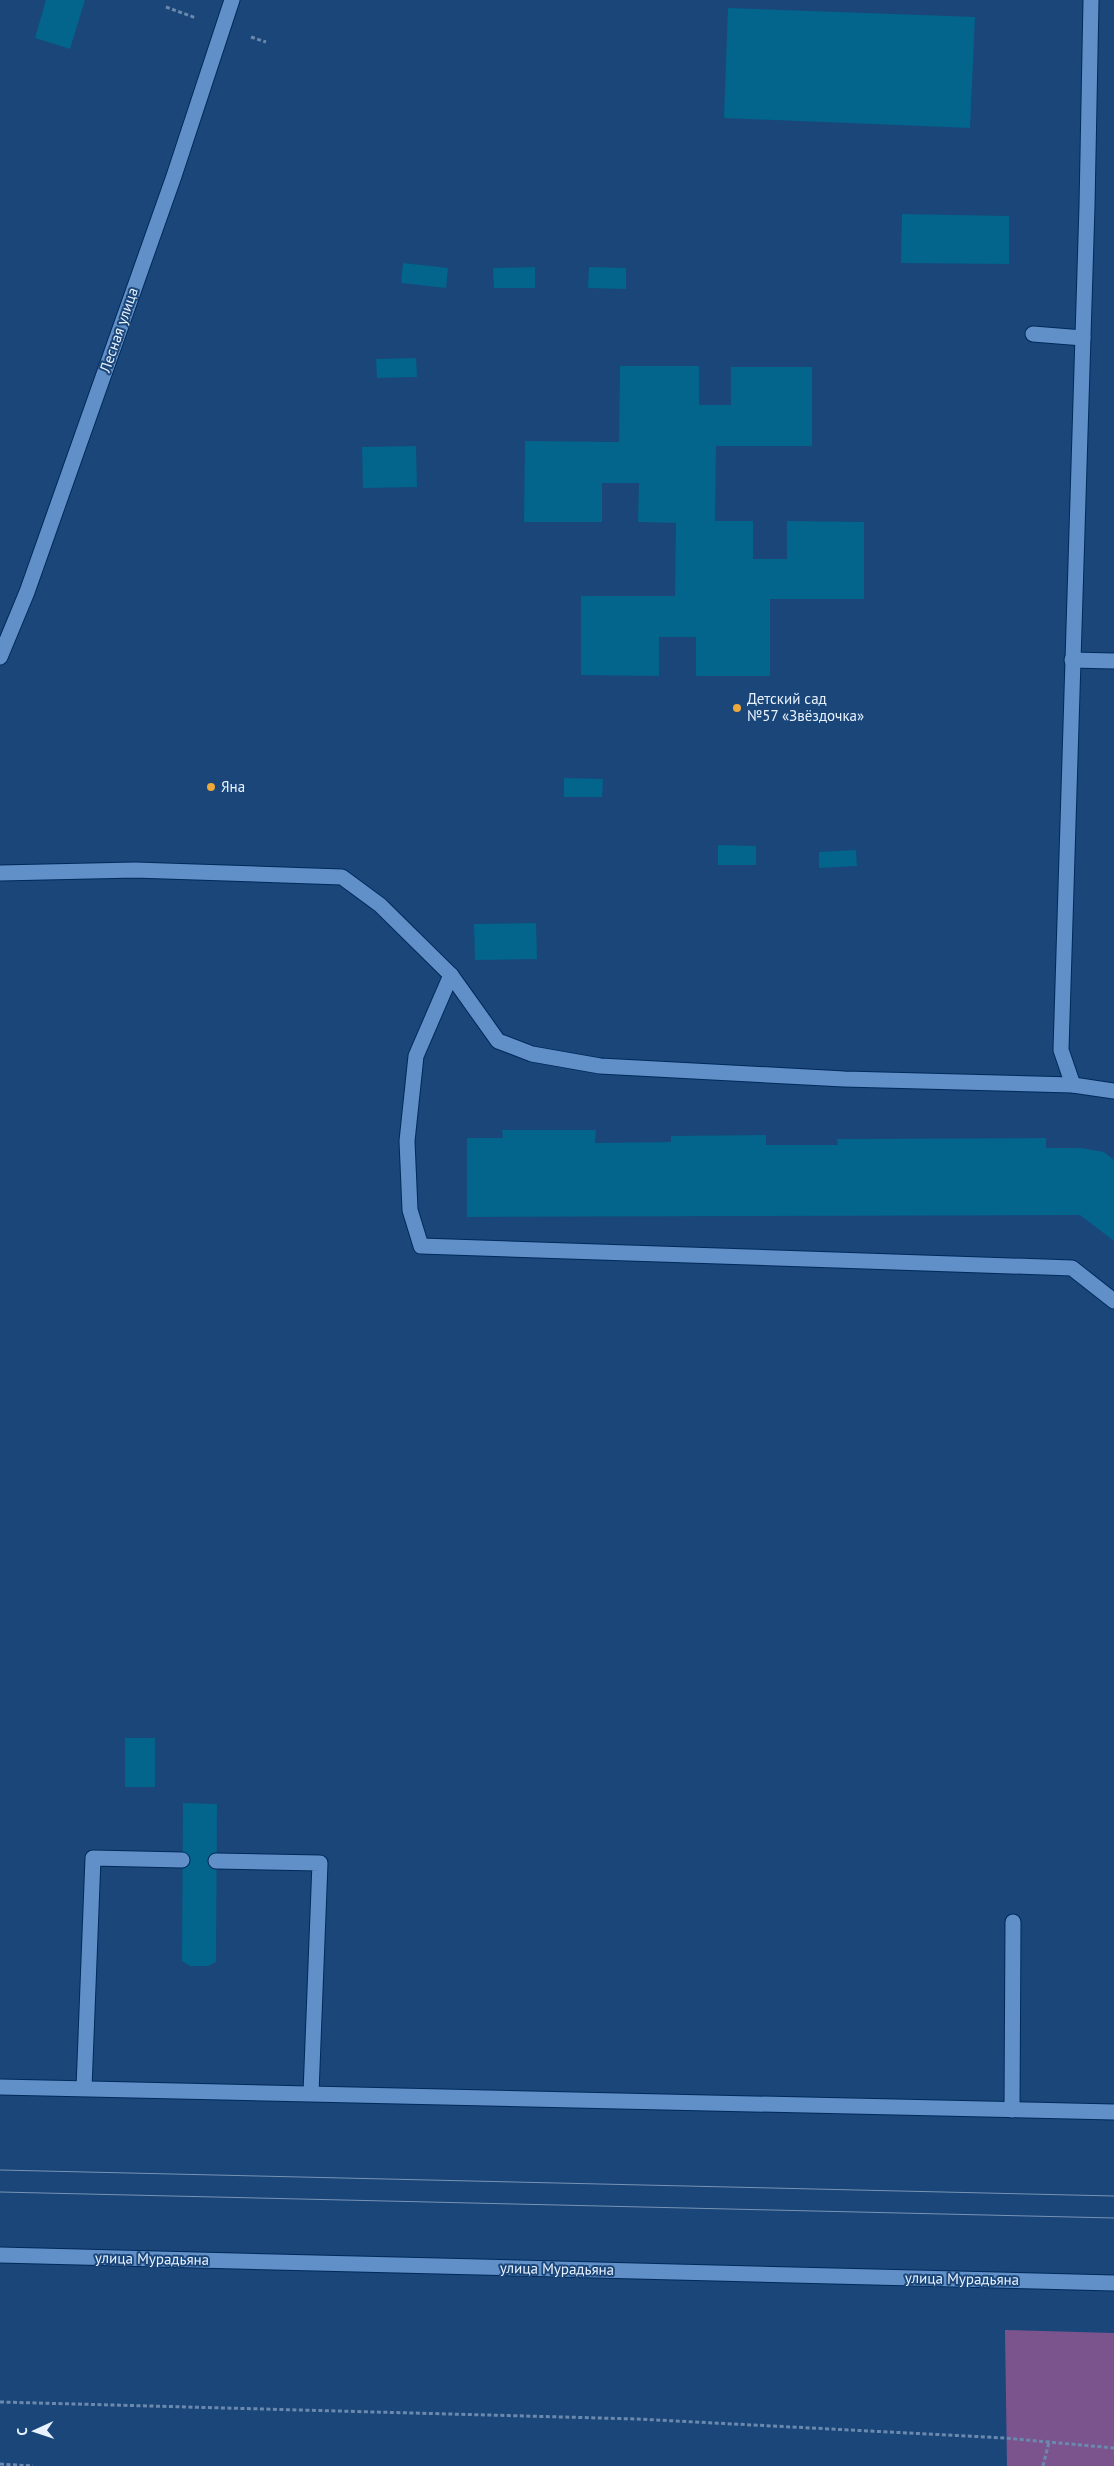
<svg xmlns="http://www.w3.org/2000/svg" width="1114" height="2466" viewBox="0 0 1114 2466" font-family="'PT Sans',sans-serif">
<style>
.green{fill:#7b548d}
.building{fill:#03648c}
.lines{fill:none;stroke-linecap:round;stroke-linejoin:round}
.lane-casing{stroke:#002a5b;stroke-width:17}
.secondary-casing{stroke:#002a5b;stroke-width:17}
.path{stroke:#6a89ad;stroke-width:3;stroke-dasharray:4 2.5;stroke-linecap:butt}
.lane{stroke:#618fc8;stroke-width:15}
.secondary{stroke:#618fc8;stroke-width:15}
.tram{stroke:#7894b6;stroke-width:1}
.poi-dot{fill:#eda83b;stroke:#1a4679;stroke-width:2}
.labels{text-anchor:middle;stroke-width:4;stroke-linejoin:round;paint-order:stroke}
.street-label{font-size:15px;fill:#e8f2ff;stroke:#1a4679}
.poi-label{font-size:15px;fill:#e8f2ff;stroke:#1a4679;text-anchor:start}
</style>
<rect width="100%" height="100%" fill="#1a4679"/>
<polygon class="green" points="1005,2330 1114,2333 1114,2466 1007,2466"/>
<g class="building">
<polygon points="46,0 85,0 70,49 35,38"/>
<polygon points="728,8 975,17 970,128 724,118"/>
<polygon points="902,214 1009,216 1009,264 901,263"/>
<polygon points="403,263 448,268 446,288 401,283"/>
<polygon points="535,267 535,288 494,288 493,268"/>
<polygon points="589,267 626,268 626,289 588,288"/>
<polygon points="416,358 417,377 377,378 376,359"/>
<polygon points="620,366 699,366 699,405 731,405 731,367 812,367 812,446 716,446 715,521 753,521 753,559 787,559 787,521 864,522 864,599 770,599 770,676 696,676 696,637 659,637 659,676 581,675 581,596 675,596 676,523 638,522 639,483 602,483 602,522 524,522 525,441 619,442"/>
<polygon points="416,446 417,487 363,488 362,447"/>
<polygon points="564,778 603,779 602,797 564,797"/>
<polygon points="718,845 756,846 756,865 718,865"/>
<polygon points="856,850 857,866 819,868 819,852"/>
<polygon points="536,923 537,959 475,960 474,924"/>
<polygon points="502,1130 596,1130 595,1143 671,1142 671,1136 766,1135 766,1145 838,1145 837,1139 1046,1138 1046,1148 1081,1148 1104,1152 1114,1160 1114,1241 1080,1215 467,1217 467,1138 503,1138"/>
<rect x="125" y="1738" width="30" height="49"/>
<polygon points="183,1803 217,1804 216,1962 208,1966 190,1966 182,1961"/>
</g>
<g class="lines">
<g class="lane-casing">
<g id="lane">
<polyline points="1033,334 1083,338"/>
<polyline points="1072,660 1114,661"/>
<polyline points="0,873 135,870 342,877 380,905 451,975 498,1041 532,1054 600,1066 844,1079 1073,1085 1114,1091"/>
<polyline points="451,975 416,1056 407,1141 410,1210 421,1246 1072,1268 1114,1301"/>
<polyline points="1073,1085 1061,1050 1087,206 1091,0"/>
<polyline points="216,1861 320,1863 311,2093"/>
<polyline points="0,2087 1114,2112"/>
<polyline points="84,2088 93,1858 182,1860"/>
<polyline points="1012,2110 1013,1922"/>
</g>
</g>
<g class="secondary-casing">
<g id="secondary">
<polyline points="0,657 27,592 174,176 232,0"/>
<polyline points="0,2255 1114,2283"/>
</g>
</g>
<g class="path">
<polyline points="166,7 196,18"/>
<polyline points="251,37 266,42"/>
<polyline points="0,2402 637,2419 1005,2438 1114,2448"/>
<polyline points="0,2464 33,2466"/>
<polyline points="1043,2466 1049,2442"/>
</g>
<use href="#lane" class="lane"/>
<use href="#secondary" class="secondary"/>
<g class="tram">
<polyline points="0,2170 1114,2196"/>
<polyline points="0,2192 1114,2218"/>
</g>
</g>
<g class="poi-dot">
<circle cx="737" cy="708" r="5"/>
<circle cx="211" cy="787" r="5"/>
</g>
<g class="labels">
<g class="street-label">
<text transform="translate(119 330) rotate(-71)" y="5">Лесная улица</text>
<text transform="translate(152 2259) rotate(1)" y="5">улица Мурадьяна</text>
<text transform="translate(557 2269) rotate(1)" y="5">улица Мурадьяна</text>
<text transform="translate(962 2279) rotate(1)" y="5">улица Мурадьяна</text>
</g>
<g class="poi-label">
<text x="747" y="704">Детский сад<tspan x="747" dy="17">№57 «Звёздочка»</tspan></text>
<text x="221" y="792">Яна</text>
</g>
</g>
<g transform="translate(35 2431) rotate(267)" stroke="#1a4679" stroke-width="4" paint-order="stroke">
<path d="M0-4L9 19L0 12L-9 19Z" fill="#e8f2ff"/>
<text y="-8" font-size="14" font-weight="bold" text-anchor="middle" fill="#e8f2ff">С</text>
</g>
</svg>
